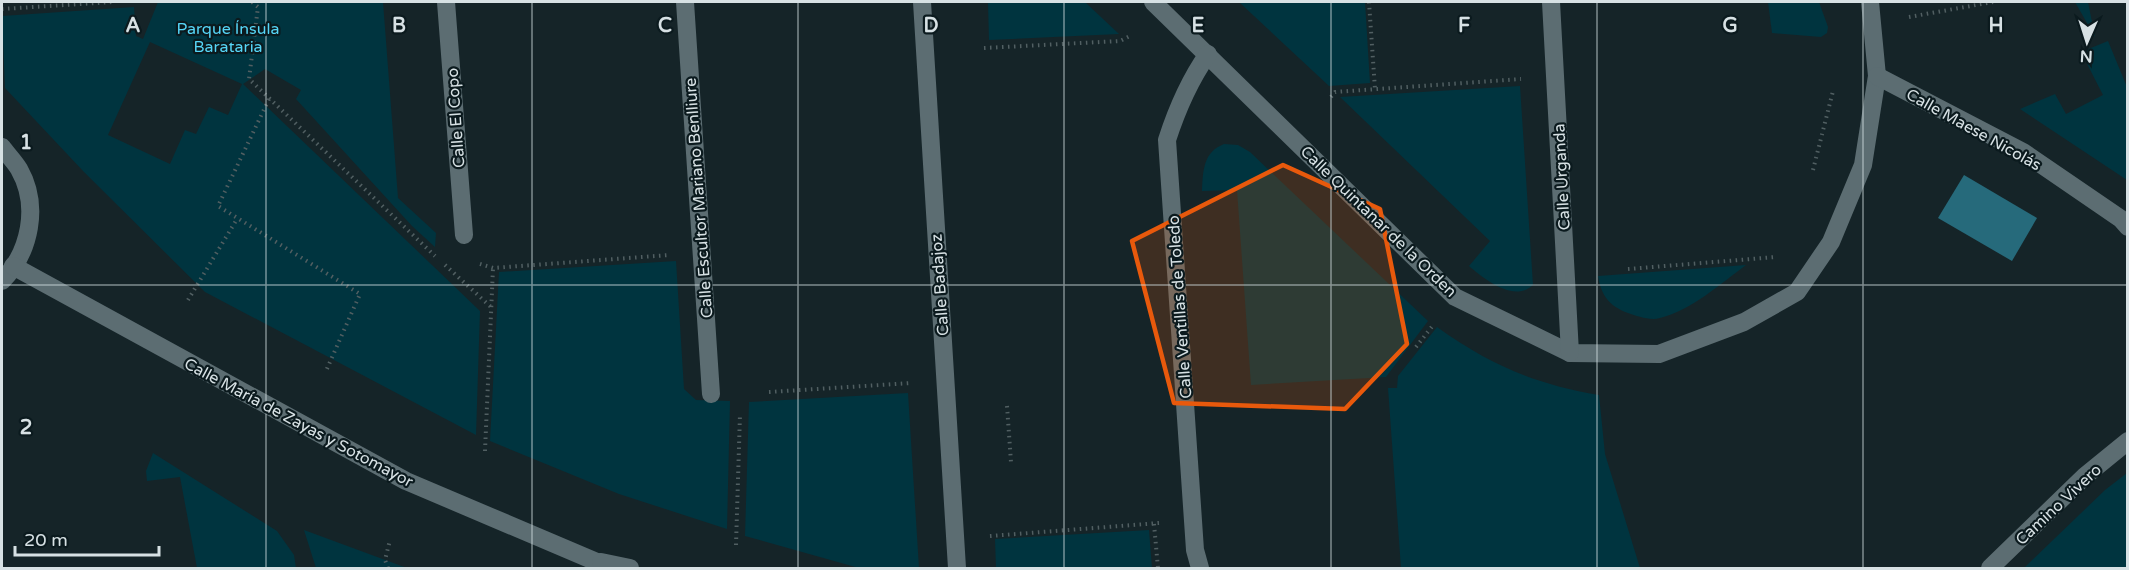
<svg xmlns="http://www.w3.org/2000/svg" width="2129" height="570" viewBox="0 0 2129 570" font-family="'Varela Round',sans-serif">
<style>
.green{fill:#00343f;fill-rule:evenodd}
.water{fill:#266a7b}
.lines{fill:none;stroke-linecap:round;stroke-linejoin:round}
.path{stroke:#515f62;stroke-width:4;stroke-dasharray:1.5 4.5;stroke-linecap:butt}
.street{stroke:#5c6d72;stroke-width:18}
.secondary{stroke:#5c6d72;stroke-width:18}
.marked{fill:#e8590c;fill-opacity:0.2;stroke:#e8590c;stroke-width:4.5;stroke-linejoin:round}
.grid{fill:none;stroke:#d7e1e4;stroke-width:1.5;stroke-opacity:0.55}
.labels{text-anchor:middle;stroke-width:4.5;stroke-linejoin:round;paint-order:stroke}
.park-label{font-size:16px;fill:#56d6f7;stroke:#0b1a1e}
.street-label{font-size:16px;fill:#d7e1e4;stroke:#0b1a1e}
.grid-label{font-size:20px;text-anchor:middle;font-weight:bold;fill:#d7e1e4;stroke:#0b1a1e;stroke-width:4.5;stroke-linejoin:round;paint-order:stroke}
</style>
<rect width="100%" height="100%" fill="#152428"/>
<g class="green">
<path d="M158 2H383L398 198 436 233 435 247 412 226 296 99 301 90 265 69 243 84 480 311 476 435 205 292 84 172 5 88 2 16 134 7 136 36 143 39ZM150 42 242 84 228 115 209 107 196 134 185 130 170 164 108 135Z"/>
<polygon points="988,2 1085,2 1119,34 989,40"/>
<polygon points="1239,2 1365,2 1370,83 1329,86"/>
<polygon points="1768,2 1819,2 1828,27 1827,33 1821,37 1772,33"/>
<polygon points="2075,2 2088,2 2095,37"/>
<polygon points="2108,41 2127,87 2127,180 2020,109 2055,94 2066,114 2103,95 2081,52"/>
<path d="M1520 86 1533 285C1514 303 1484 279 1469 266L1490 241 1340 97Z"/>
<path d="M1224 144 1238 145 1250 152 1428 321 1386 377 1251 385 1237 190 1202 191C1203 171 1203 152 1224 144Z"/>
<polygon points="676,261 684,389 696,400 730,401 727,529 619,494 490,441 499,272"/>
<path d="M1746 265C1720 284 1692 310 1660 318 1650 321 1637 316 1628 313 1609 306 1601 295 1598 276Z"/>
<path d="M1437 327C1490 365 1535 384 1599 395L1605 454 1640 568H1401L1388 388H1397L1398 376Z"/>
<polygon points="908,393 919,568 859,568 745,536 749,402"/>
<polygon points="153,453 277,531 294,555 296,568 197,568 180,477 147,481 146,471"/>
<polygon points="2127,473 2127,568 2024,568 2105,490"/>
<polygon points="304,530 407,568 316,568"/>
<polygon points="1149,530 1152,568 996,568 995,539"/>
</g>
<polygon class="water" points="1964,175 2037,218 2012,261 1938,218"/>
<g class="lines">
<g class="path">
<polyline points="252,2 258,7 249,79 435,256"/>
<polyline points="1369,2 1375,89"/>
<polyline points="2,9 112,2"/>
<polyline points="1909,17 1993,2"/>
<polyline points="984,48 1120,41 1130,36"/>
<polyline points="1331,97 1335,92 1521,79"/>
<polyline points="269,99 218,206 360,294 326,371"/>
<polyline points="1813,170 1833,91"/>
<polyline points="480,264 493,268 669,255"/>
<polyline points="445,265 491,307"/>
<polyline points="1628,269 1776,257"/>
<polyline points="188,300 237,219"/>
<polyline points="1416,347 1434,324"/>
<polyline points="769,392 912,383"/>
<polyline points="1007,406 1011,462"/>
<polyline points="485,451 493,268"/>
<polyline points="1154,524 1158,568"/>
<polyline points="990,536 1159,523"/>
<polyline points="736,545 740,414"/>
<polyline points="388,568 385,560 390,540"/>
</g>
<g class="street">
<polyline points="446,2 464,235"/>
<polyline points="685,2 711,394"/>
<polyline points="922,2 957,568"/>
<polyline points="1153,2 1455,297 1570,353 1659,354 1744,322 1797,292 1831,242 1863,165 1877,76 1870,2"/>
<polyline points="1551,2 1570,353"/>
<polyline points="1877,76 2023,152 2121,219 2128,227"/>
<path d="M1200 568 1195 550 1167 140C1177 109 1189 81 1208 54"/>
<polyline points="1990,568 2085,476 2128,441"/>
</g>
<g class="secondary">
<path d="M2 147C7 154 14 161 19 169 40 206 30 252 2 281"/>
<polyline points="13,266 406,481 611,568"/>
<polyline points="601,562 630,568"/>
</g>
</g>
<path class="marked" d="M1283 165 1380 209 1407 344 1345 409 1174 403 1132 241Z"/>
<path class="grid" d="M266 2V568M532 2V568M798 2V568M1064 2V568M1331 2V568M1597 2V568M1863 2V568M2 285H2128"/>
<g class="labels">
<g class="park-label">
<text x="228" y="34">Parque Ínsula<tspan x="228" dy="18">Barataria</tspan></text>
</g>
<g class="street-label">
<text transform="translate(455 118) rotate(-94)" y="6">Calle El Copo</text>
<text transform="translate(1974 129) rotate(29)" y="6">Calle Maese Nicolás</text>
<text transform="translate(1561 177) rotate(-93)" y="6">Calle Urganda</text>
<text transform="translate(698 198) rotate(-94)" y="6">Calle Escultor Mariano Benlliure</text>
<text transform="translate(1379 221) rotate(44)" y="6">Calle Quintanar de la Orden</text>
<text transform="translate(939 285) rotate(-94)" y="6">Calle Badajoz</text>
<text transform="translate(1179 307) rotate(-94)" y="6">Calle Ventillas de Toledo</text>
<text transform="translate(299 422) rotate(28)" y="6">Calle María de Zayas y Sotomayor</text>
<text transform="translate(2058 504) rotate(-43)" y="6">Camino Vivero</text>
</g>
</g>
<g class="grid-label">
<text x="133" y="32">A</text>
<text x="399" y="32">B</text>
<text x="665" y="32">C</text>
<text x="931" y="32">D</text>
<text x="1198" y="32">E</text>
<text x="1464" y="32">F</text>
<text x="1730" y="32">G</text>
<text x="1996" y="32">H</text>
<text x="26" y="149">1</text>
<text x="26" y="434">2</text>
</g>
<rect width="2129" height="570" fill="none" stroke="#d7e1e4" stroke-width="6"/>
<g transform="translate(2087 42) rotate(183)" stroke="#0b1a1e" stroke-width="4.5" paint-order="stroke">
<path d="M0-4.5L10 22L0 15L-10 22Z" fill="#d7e1e4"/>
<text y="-9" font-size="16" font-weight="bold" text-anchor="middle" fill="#d7e1e4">N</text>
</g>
<path d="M15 546v9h144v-9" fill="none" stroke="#d7e1e4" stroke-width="3"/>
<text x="24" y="546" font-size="18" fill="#d7e1e4" stroke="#0b1a1e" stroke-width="4.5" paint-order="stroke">20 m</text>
</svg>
